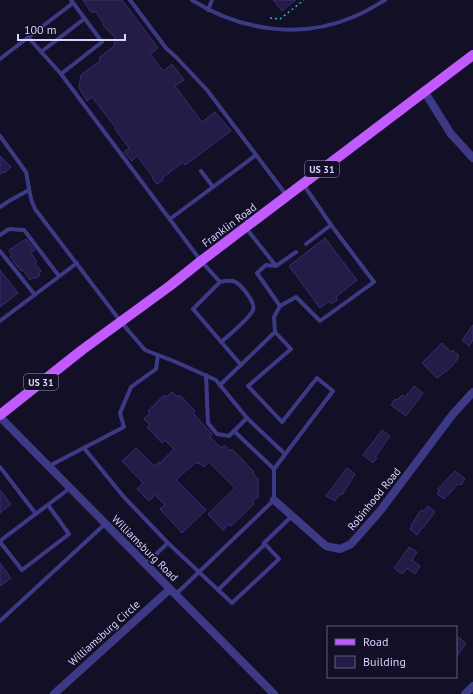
<svg xmlns="http://www.w3.org/2000/svg" width="473" height="694" viewBox="0 0 473 694" font-family="'PT Sans',sans-serif">
<style>
.building{fill:#241b47;stroke:#3b2d73}
.lines{fill:none;stroke-linecap:round;stroke-linejoin:round}
.path{stroke:#2fb8b0;stroke-width:1.5;stroke-dasharray:2 3;stroke-linecap:butt}
.lane{stroke:#3d3a85;stroke-width:4}
.street{stroke:#3d3a85;stroke-width:8}
.primary{stroke:#c25bff;stroke-width:10}
.labels{text-anchor:middle;stroke-width:4;stroke-linejoin:round;paint-order:stroke}
.shield{fill:#130f26;stroke:#9e99be;stroke-width:1}
.shield-label{font-size:10px;font-weight:bold;fill:#d9d4ff}
.street-label{font-size:11px;fill:#d9d4ff;stroke:#130f26}
</style>
<rect width="100%" height="100%" fill="#130f26"/>
<g class="building">
<polygon points="83,0 122,0 158,48 150,54 163,71 172,64 184,80 175,86 202,122 215,112 231,131 185,165 183,162 162,178 163,180 157,184 152,178 153,177 137,156 132,161 124,152 129,148 115,129 116,128 92,97 87,101 79,88 81,75 100,61 100,57 114,46 115,38 103,25 104,24 96,12 91,12"/>
<polygon points="273,0 296,0 282,11"/>
<polygon points="0,156 11,167 4,173 3,172 0,174"/>
<polygon points="325,238 357,280 336,297 337,300 331,304 329,301 320,308 289,266"/>
<polygon points="26,239 35,250 31,253 37,262 35,263 41,271 39,273 40,275 35,279 34,277 30,280 23,270 21,271 10,257 12,256 9,250"/>
<polygon points="0,270 18,293 0,307"/>
<polygon points="473,325 473,340 469,346 462,340"/>
<polygon points="442,343 451,352 453,350 459,356 457,358 458,359 449,369 437,378 422,363"/>
<polygon points="414,386 423,393 406,416 391,405 395,399 397,400 402,395 405,397"/>
<polygon points="172,392 178,397 180,395 195,411 193,413 212,434 210,437 221,448 225,445 230,451 232,449 254,472 253,474 258,479 258,497 252,502 254,504 231,526 229,524 223,530 208,514 235,488 209,462 204,467 199,463 198,464 196,462 176,480 206,510 182,533 160,509 165,505 155,495 149,501 137,489 143,483 122,461 136,448 154,466 159,462 160,463 174,449 165,440 162,443 147,427 150,425 144,419 150,413 148,411 164,395 166,397"/>
<polygon points="382,430 390,436 375,457 377,458 373,463 363,455"/>
<polygon points="347,468 355,474 342,495 340,494 335,501 326,496"/>
<polygon points="455,471 465,479 461,485 458,484 444,499 437,494 439,490 438,489"/>
<polygon points="0,490 11,504 0,513"/>
<polygon points="428,506 435,512 423,528 422,528 417,535 410,529 412,526 411,525 421,510 424,511"/>
<polygon points="409,547 417,552 412,560 420,566 415,574 407,568 402,574 394,568"/>
<polygon points="0,563 11,578 0,586"/>
<polygon points="459,637 466,644 456,657 456,641"/>
</g>
<g class="lines">
<polyline class="path" points="270,18 280,19 304,0"/>
<g class="lane">
<polyline points="130,0 166,48 176,57 207,90 287,196"/>
<path d="M192 0C239 30 300 40 353 17 364 13 375 6 385 0"/>
<polyline points="208,10 212,0"/>
<polyline points="28,37 61,74 201,261 220,282 193,309 241,365"/>
<polyline points="41,52 84,19"/>
<polyline points="0,59 73,3"/>
<polyline points="61,74 102,42 71,0"/>
<polyline points="0,136 26,172 31,199 35,209 121,322 145,350 176,362 216,380 220,385 275,332 291,349 248,386 282,422 317,378 333,391 274,469 274,500 199,572 232,603 279,559 264,543 292,516"/>
<polyline points="201,171 213,187"/>
<polyline points="0,207 9,201 29,190"/>
<polyline points="170,219 256,155"/>
<polyline points="246,228 276,266 266,265 257,273 280,306 274,317 275,332"/>
<polyline points="0,235 9,229 24,230 59,276"/>
<polyline points="306,244 331,225"/>
<polyline points="0,251 35,295"/>
<polyline points="276,266 296,252"/>
<path d="M220 282C225 281 228 280 233 281 240 283 256 302 253 310 249 319 229 335 221 342"/>
<polyline points="280,306 296,297 320,321 374,282 331,225 303,184"/>
<polyline points="0,321 77,263"/>
<polyline points="206,375 208,423 217,434 229,436 247,418 285,454"/>
<polyline points="220,385 247,418"/>
<polyline points="234,431 274,469"/>
<polyline points="84,448 123,496 168,543 145,564"/>
<polyline points="49,466 124,427 120,413 131,387 156,369 158,355"/>
<polyline points="0,467 36,514"/>
<polyline points="0,541 70,488"/>
<polyline points="0,542 22,570 69,534 48,505"/>
<polyline points="168,543 199,572 175,595"/>
<polyline points="218,590 265,544"/>
<polyline points="0,621 105,524"/>
</g>
<g class="street">
<polyline points="424,91 451,134 473,158"/>
<polyline points="0,417 274,694"/>
<polyline points="274,500 326,546 340,549 351,544 380,511 453,414 473,392"/>
<polyline points="54,694 170,589"/>
<polyline points="465,694 473,686"/>
</g>
<polyline class="primary" points="0,415 82,350 171,285 201,261 473,55"/>
</g>
<g class="labels">
<g class="shield">
<rect x="305" y="161" width="34" height="16" rx="3"/>
<rect x="24" y="374" width="34" height="16" rx="3"/>
</g>
<g class="shield-label">
<text x="322" y="173">US 31</text>
<text x="41" y="386">US 31</text>
</g>
<g class="street-label">
<text transform="translate(229 225) rotate(-37)" y="4">Franklin Road</text>
<text transform="translate(374 499) rotate(-51)" y="4">Robinhood Road</text>
<text transform="translate(145 548) rotate(45)" y="4">Williamsburg Road</text>
<text transform="translate(104 633) rotate(-42)" y="4">Williamsburg Circle</text>
</g>
</g>
<rect x="327" y="626" width="130" height="52" fill="#130f26" stroke="#625e7d"/>
<rect x="335" y="639" width="20" height="6" fill="#c25bff" stroke="#625e7d"/>
<text x="363" y="646" font-size="12" fill="#d9d4ff">Road</text>
<rect x="335" y="656" width="20" height="12" fill="#241b47" stroke="#625e7d"/>
<text x="363" y="666" font-size="12" fill="#d9d4ff">Building</text>
<path d="M18 34v6h107v-6" fill="none" stroke="#d9d4ff" stroke-width="2"/>
<text x="24" y="34" font-size="12" fill="#d9d4ff" stroke="#130f26" stroke-width="3" paint-order="stroke">100 m</text>
</svg>
